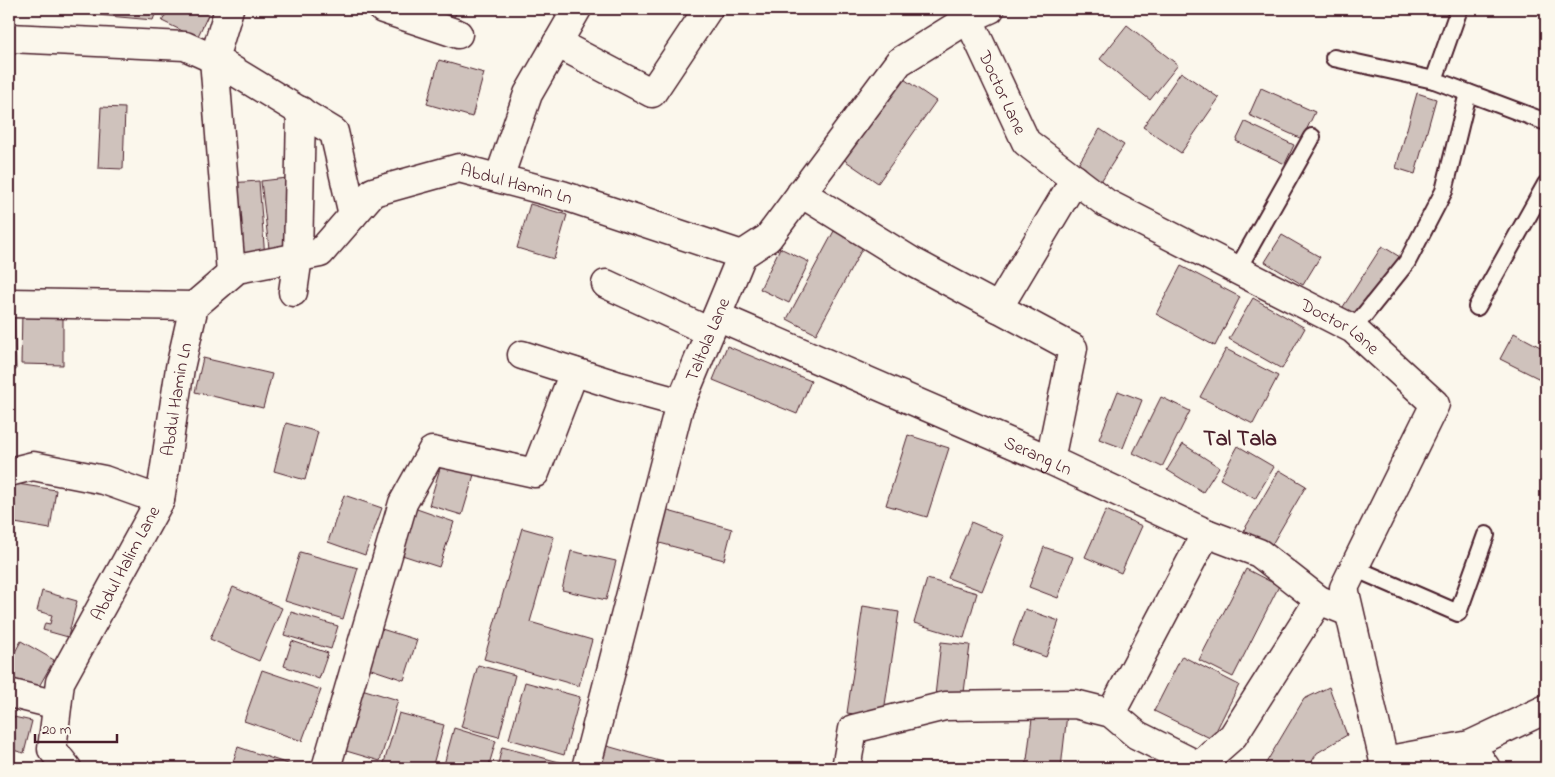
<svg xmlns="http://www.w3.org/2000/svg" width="1555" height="777" viewBox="0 0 1555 777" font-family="'Indie Flower',sans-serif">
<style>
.building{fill:#cfc2bc;stroke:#4a1f2b}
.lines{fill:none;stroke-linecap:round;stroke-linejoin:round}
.service-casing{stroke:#4a1f2b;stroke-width:20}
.minor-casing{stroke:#4a1f2b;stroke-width:31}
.tertiary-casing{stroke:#4a1f2b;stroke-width:31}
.service{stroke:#fbf7ec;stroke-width:16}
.minor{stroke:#fbf7ec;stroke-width:28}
.tertiary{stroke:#fbf7ec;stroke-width:28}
.labels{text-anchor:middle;stroke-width:4.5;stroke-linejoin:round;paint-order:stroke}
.street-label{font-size:18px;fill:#4a1f2b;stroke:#fbf7ec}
.district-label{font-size:22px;font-weight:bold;fill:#4a1f2b;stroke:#fbf7ec}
</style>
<rect width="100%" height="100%" fill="#fbf7ec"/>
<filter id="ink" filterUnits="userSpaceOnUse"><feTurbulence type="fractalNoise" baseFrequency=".02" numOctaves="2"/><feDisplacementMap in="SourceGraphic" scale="10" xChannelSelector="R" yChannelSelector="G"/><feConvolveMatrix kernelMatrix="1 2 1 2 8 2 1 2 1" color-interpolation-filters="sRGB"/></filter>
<g filter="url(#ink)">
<g class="building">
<polygon points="87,9 157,9 153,20 86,14"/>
<polygon points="169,9 211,9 197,38 162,21"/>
<polygon points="440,9 459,9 454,17"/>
<polygon points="1127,25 1178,65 1150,100 1100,59"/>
<polygon points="439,60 484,73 472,117 427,104"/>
<polygon points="1181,72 1219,98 1181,153 1143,127"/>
<polygon points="898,75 936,101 878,183 840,157"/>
<polygon points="1261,88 1315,112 1302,139 1249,115"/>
<polygon points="1417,93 1436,99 1415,174 1396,168"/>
<polygon points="101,107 125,108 123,169 98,168"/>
<polygon points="1245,122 1294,145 1285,164 1236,141"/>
<polygon points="1100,129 1124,145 1098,186 1074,171"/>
<polygon points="287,178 296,254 270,257 261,181"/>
<polygon points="259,181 265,258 235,260 229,183"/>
<polygon points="530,204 567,215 554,259 517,248"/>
<polygon points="834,231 863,247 816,334 787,319"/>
<polygon points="1282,235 1320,257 1303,285 1265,262"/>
<polygon points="1382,246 1400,257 1353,317 1341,310"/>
<polygon points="780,248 809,262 789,303 760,289"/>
<polygon points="1181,266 1240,297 1215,346 1156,314"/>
<polygon points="1253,298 1305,328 1282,369 1229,339"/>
<polygon points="9,309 14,309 16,370 9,370"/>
<polygon points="22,309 63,310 63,365 21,364"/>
<polygon points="1514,333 1546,350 1546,382 1500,359"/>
<polygon points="727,346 811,381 797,414 713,380"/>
<polygon points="1226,349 1278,376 1253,424 1200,397"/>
<polygon points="203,358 272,374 263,408 195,392"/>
<polygon points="1118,391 1142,400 1123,448 1099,439"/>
<polygon points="1161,397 1190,411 1162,467 1133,453"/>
<polygon points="286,423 318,432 305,480 274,471"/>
<polygon points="908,435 949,448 927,517 886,505"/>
<polygon points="1183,444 1219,467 1203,492 1167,470"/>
<polygon points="1238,446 1274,467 1255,499 1220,479"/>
<polygon points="443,458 476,468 462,515 429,505"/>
<polygon points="1279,470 1306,486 1271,546 1244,530"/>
<polygon points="11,483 56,490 50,529 9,522 9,496"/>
<polygon points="344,495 382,508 365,555 328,542"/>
<polygon points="411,507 454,522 439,567 396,553"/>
<polygon points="661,509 732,529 724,560 652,541"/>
<polygon points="1106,510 1142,526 1121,573 1085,557"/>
<polygon points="971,522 1004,536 982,591 948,578"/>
<polygon points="522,528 554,537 530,622 592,640 579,686 484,659"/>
<polygon points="1044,547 1073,557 1058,598 1029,587"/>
<polygon points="571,551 616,561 606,600 562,590"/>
<polygon points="300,552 358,568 343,619 285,601"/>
<polygon points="1246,569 1279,586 1233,677 1199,660"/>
<polygon points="927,579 977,593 964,638 914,623"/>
<polygon points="233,587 282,608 259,661 210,639"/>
<polygon points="42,591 77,601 68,637 43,630 45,623 50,624 52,615 37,611"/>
<polygon points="863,606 899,612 883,718 847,713"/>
<polygon points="1025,609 1059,621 1046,657 1012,645"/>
<polygon points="291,612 338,626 331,649 284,635"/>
<polygon points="375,627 417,640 404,680 362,666"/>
<polygon points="21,641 54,660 33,697 9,684 9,663"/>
<polygon points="292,641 328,653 319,679 284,666"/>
<polygon points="941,642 970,645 963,700 935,696"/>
<polygon points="1182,656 1239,685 1212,739 1154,711"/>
<polygon points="478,665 515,675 499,737 461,727"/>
<polygon points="262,670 321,690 302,741 244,721"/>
<polygon points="525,682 580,697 564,755 509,739"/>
<polygon points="355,687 398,700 380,761 336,748"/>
<polygon points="1329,687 1347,735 1317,753 1308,768 1263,768 1304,699"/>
<polygon points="1033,710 1067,714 1061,768 1026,768"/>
<polygon points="399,713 444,725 432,768 390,768 383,766"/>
<polygon points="9,716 32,721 24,753 9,749"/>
<polygon points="454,728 496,741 488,768 443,768"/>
<polygon points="600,744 684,768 593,768"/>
<polygon points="238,747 300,768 231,768"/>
<polygon points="502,747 567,764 566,768 497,768"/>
<polygon points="899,765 950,768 899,768"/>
</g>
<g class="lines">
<g class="service-casing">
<g id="service">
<polyline points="1459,9 1434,80 1546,122"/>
<polyline points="1334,58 1434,80"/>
<polyline points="1237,270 1312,137"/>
<polyline points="1477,307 1546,184"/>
<polyline points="1353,329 1407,262 1444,191 1468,93"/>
<polyline points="1354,568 1458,613 1486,535"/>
</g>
</g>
<g class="minor-casing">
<g id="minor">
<polyline points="229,9 214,59 231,273"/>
<polyline points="383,9 458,34"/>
<polyline points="9,38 185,46 214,59 334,132 353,215"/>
<polyline points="557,43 652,93 708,9"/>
<polyline points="499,178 528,94 577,9"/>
<polyline points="801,193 911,261 1073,348 1050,460"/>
<polyline points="606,284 710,332"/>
<polyline points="293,292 298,257 301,111"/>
<polyline points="9,303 194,306"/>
<polyline points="998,308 1075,179"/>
<path id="s1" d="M717 316 1050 460 1206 533 1259 553 1319 600 1349 612"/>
<polyline points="522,355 619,386 681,403"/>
<path id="s2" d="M160 500 180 368 194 306 237 269 320 253 373 192 459 168 562 195 742 255"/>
<polyline points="9,693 57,705"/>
<polyline points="1111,713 1206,533"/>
<polyline points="1470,745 1486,768"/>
<polyline points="1384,761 1470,745 1546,709"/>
<polyline points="326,768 403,503 432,451 535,473 574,372"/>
<path id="s3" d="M586 768 679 407 742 255 768 238 899 62 968 19 990 9"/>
<polyline points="846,768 853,729 945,706 1075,704 1111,713 1137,735 1199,766 1233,736 1319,600"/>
</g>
</g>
<g class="tertiary-casing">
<g id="tertiary">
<path id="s4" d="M964 9 1026 142 1106 203 1353 329 1435 404 1344 588 1384 761 1382 768"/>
<polyline points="9,472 33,466 104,480 160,500 60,682 52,749 67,768"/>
</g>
</g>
<use href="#service" class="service"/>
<use href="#minor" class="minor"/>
<use href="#tertiary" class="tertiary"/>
</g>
</g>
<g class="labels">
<g class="street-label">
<text dy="6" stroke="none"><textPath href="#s4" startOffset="92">Doctor Lane</textPath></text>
<text dy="6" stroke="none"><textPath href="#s2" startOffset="568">Abdul Hamin Ln</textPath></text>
<text dy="6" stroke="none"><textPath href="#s4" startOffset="512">Doctor Lane</textPath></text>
<text dy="6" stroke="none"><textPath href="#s3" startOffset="446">Taltola Lane</textPath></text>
<text dy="6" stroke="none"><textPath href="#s2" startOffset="102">Abdul Hamin Ln</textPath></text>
<text dy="6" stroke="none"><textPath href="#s1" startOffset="350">Serang Ln</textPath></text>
<text transform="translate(125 563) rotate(-62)" y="6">Abdul Halim Lane</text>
</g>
<g class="district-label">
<text x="1240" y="445">Tal Tala</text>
</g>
</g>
<rect width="1555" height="777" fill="none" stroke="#fbf7ec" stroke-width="30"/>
<rect x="15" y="15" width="1525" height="747" fill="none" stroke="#4a1f2b" stroke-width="2" filter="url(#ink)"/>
<path d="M35 734v8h82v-8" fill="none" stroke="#4a1f2b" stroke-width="2.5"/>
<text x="42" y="734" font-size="15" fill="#4a1f2b" stroke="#fbf7ec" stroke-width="4" paint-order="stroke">20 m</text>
</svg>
